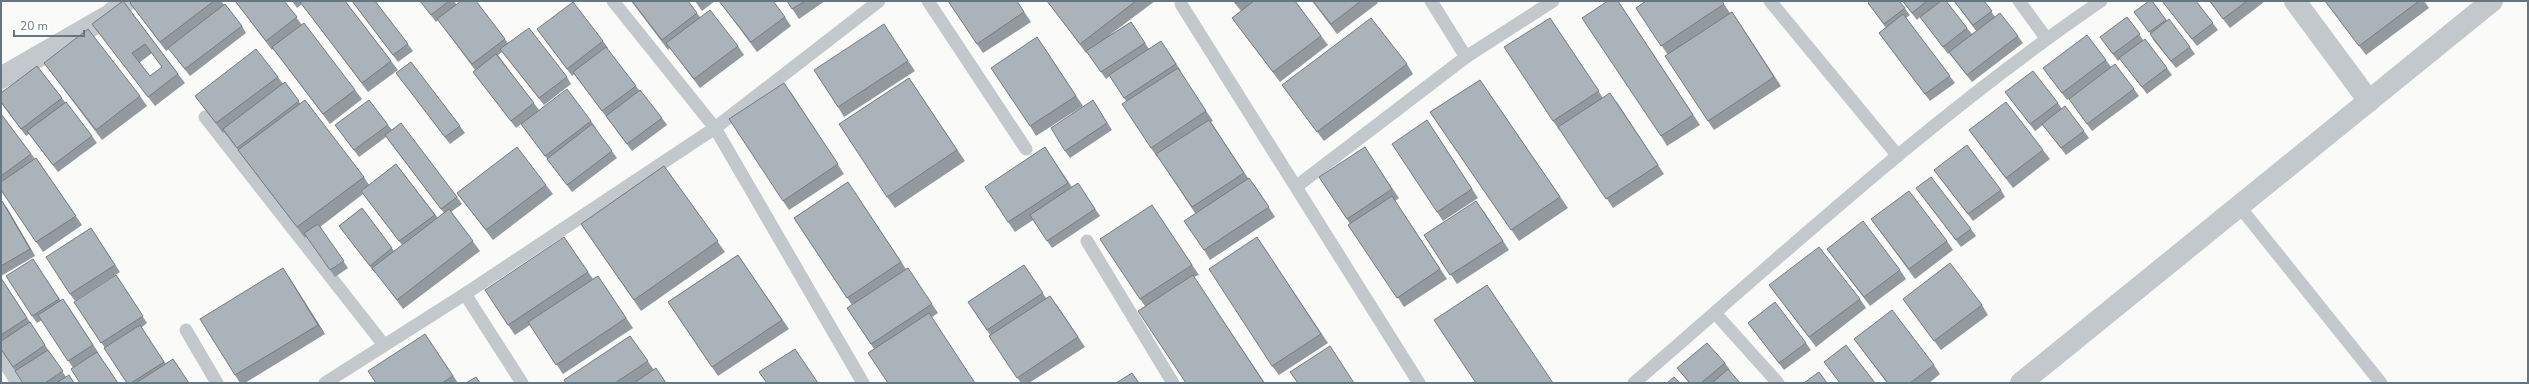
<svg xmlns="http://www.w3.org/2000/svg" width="2529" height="384" viewBox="0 0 2529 384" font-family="'Nunito Sans',sans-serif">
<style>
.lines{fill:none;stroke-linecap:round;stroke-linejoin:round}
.service{stroke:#c3c8cc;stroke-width:13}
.minor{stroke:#c3c8cc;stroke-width:22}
.tertiary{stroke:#c3c8cc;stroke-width:22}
.wall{fill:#929a9f;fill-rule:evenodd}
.shaded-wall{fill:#777d82}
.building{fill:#aab3b9;stroke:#777d82;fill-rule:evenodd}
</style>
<rect width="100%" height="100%" fill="#fafaf8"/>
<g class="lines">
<g class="service">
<polyline points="613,1 715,128 863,383"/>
<polyline points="928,1 1026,149"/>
<polyline points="1431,1 1466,57"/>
<polyline points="1770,1 1898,156"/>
<polyline points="2019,1 2046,38"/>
<polyline points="1181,4 1419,383"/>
<polyline points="205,117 384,345"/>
<polyline points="1297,186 1466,57 1553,1"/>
<polyline points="2239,206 2381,383"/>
<polyline points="1087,241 1173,383"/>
<polyline points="465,294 522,383"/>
<polyline points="1715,313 1778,383"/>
<polyline points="186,330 217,383"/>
<polyline points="1,357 17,383"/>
<polyline points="325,383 465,294 715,128 879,1"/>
<path d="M1634 383C1786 252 1935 114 2101 1"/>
</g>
<polyline class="minor" points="2295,1 2369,101"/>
<g class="tertiary">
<polyline points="1,78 110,15 126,1"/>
<polyline points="2021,383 2492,1"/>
</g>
</g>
<g class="wall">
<path d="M123 1 185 83 155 106 92 24ZM152 53 162 67 150 76 139 63Z"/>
<polygon points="132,1 221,1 242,26 246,33 190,76 169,49 166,51 130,3"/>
<polygon points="235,1 284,1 302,25 355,90 362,99 330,124 273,49 272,50"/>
<polygon points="292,1 345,1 398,70 368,92 302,4 297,8"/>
<polygon points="352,1 375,1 413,51 398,62"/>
<polygon points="420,1 454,1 457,5 476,1 508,43 567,77 571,84 544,105 502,52 498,55 539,110 591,121 596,128 595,128 617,158 572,192 521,124 516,128 473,72 475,70 438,20 436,22"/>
<polygon points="631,1 688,1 700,17 738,46 744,55 700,88 670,48 668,50"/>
<polygon points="695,1 715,1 702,11"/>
<polygon points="719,1 785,17 791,26 757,52"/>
<polygon points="787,1 825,1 799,19"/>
<polygon points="948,1 1017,1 1031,22 983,53"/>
<polygon points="1047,1 1155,1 1107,37 1131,22 1149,49 1166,48 1181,71 1180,72 1213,121 1211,122 1248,178 1256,187 1275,217 1210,260 1204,250 1195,213 1158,157 1157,157 1151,148 1126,101 1110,76 1106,79 1087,52 1086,53"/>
<polygon points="1233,1 1295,1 1328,45 1280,82 1232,18 1241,11"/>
<polygon points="1312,1 1376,1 1378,3 1337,34"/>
<polygon points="1618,1 1700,125 1667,146 1661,136"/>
<polygon points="1646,1 1722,1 1730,13 1732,12 1739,22 1781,86 1714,130 1708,121 1668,55 1636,8"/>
<polygon points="1899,1 1910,15 1906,18 1955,83 1930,101 1879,33 1886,28 1868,3"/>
<polygon points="1902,1 1938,1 1967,28 1972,34 1976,31 1954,1 1984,1 1995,17 2018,36 2023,43 1972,82 1949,53 1948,54 1920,17 1917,20"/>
<polygon points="2152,1 2167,21 2190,47 2195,54 2176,68 2154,41 2150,33 2134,12"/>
<polygon points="2162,1 2196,1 2218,30 2197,46"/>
<polygon points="2209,1 2263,1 2264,2 2230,28"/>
<polygon points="2325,1 2424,1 2429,8 2366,55"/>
<polygon points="2127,17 2143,40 2167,68 2172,75 2147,94 2120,59 2118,61 2105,44"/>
<polygon points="1550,18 1603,98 1617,102 1664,174 1613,208 1561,130 1560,131 1553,121"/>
<polygon points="537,29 603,41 608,48 607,49 639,90 662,118 667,125 632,151 574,74 572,76"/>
<polygon points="890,34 915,71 844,117 838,107"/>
<polygon points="1044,47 1083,106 1036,136 1030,126"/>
<polygon points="2106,60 2111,67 2134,89 2139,96 2092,131 2069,99 2067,100 2043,68"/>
<polygon points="44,63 140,96 147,106 102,140"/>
<polygon points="1407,64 1413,74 1324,141 1282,85"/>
<polygon points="37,66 65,102 92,136 97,143 58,172 29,134 26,136 1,103 1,93"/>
<polygon points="396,73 460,126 465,133 450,144"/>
<polygon points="278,77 283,84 285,82 300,103 364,177 369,185 396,164 438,218 444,213 386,137 359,157 335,125 388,125 392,130 457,197 462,204 451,212 480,251 403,309 376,272 375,273 339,226 362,208 394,251 402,245 363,194 320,227 348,268 335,277 307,237 305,238 246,161 238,150 224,132 223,133 195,96"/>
<polygon points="909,78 965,161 895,208 887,197"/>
<polygon points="1480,80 1568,208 1519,241 1430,112"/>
<polygon points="791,92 844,174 789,210 783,201"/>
<polygon points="2005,92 2058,103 2062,109 2084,131 2089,138 2066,155 2043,125 2035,131"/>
<polygon points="1093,100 1112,130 1070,158 1065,151"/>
<polygon points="1,114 35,159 36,158 82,225 43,252 1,190 3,181 1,179"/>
<polygon points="1427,120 1478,198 1443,221 1437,212"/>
<polygon points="1969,130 2043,150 2050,159 2013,188"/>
<polygon points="1045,147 1072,187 1078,183 1100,216 1052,248 1033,220 1015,232 1008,222"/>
<polygon points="1371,157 1399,198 1395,201 1447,279 1404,307 1350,224 1319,177"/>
<polygon points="664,166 725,252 641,311 581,224"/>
<polygon points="1934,170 2001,190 2005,197 1973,221"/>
<polygon points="848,182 906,269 908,268 938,313 932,317 874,349 847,308 852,305 794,218"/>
<polygon points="546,185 553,194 493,240 457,193"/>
<polygon points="1916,188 1971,229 1976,236 1961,247"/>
<polygon points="1,202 7,208 35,256 1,276"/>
<polygon points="1483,210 1509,250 1457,284 1424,235"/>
<polygon points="1158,214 1199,275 1194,277 1265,383 1186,383 1145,306 1140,299"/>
<polygon points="1871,219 1947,241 1953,250 1915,279"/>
<polygon points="91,228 120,272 75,301 70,294"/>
<polygon points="564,237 593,279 598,276 633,328 563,374 530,325 515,335 508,325"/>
<polygon points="1257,237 1328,343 1279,375 1272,366"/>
<polygon points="1827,249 1900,270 1906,279 1870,306"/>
<polygon points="738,255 789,329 718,376 668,302"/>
<polygon points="33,259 61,301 68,306 98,352 73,368 42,320 37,323 32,316"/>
<polygon points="1024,265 1046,298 1057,305 1085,347 1029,383 1021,383 989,336 990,335 968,302"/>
<polygon points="289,277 325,334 245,383 240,383 235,375"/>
<polygon points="1,278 66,377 75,383 23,383 1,349"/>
<polygon points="120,282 147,323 141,328 166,364 173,359 189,383 127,383 105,348 74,302"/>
<polygon points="1769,285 1860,299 1866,308 1816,347"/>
<polygon points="1903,299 1982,305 1988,315 1941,350"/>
<polygon points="1748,323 1806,343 1811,350 1784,370"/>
<polygon points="425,334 458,383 376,383"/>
<polygon points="630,336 654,370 666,383 566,383"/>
<polygon points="1854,339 1934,365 1940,374 1929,383 1887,383"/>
<polygon points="1725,363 1730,370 1729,370 1740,383 1689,383 1677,368"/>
</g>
<g class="shaded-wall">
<polygon points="2,201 7,208 35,256 30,249"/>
<polygon points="283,268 289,277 325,334 318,325"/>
</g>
<g class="building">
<path d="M123 1 178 74 148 97 92 24ZM145 44 162 67 150 76 132 53Z"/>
<polygon points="132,1 214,1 160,42 130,3"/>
<polygon points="235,1 284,1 297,17 266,41"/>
<polygon points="301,1 345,1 391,61 362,83 300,2"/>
<polygon points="352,1 375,1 408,44 393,55"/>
<polygon points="420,1 449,1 431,15"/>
<polygon points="461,1 476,1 505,39 472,64 437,19"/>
<polygon points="632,1 688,1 697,13 662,40"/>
<polygon points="719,1 773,1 785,17 751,42"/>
<polygon points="787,1 805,1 792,9"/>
<polygon points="948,1 1017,1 1024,12 977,44"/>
<polygon points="1047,1 1136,1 1080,44"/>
<polygon points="1234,1 1239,1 1236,3"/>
<polygon points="1254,1 1295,1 1321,36 1273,72 1232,18"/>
<polygon points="1313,1 1361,1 1331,24"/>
<polygon points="1608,1 1618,1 1693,115 1661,136 1582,18"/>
<polygon points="1646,1 1722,1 1724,4 1661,46 1636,8"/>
<polygon points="1870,1 1899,1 1905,8 1884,24 1868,3"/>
<polygon points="1903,1 1927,1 1912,13"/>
<polygon points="1941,1 1946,1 1967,28 1943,47 1920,17"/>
<polygon points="1954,1 1984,1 1992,11 1973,25"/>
<polygon points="2149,1 2152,1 2166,20 2149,32 2134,12"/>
<polygon points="2162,1 2196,1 2213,23 2192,39"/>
<polygon points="2210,1 2247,1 2223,19"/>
<polygon points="2325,1 2419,1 2359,46"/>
<polygon points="573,2 603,41 567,69 537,29"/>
<polygon points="225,4 242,26 185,69 168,48"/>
<polygon points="710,10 738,46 694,79 666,43"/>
<polygon points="1732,12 1774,77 1708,121 1665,56"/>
<polygon points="2000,13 2018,36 1967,75 1949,52"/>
<polygon points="1903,14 1950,76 1925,94 1879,33"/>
<polygon points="2127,17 2140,34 2113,54 2100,37"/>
<polygon points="1371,18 1407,64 1317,132 1282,85"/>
<polygon points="1550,18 1599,91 1553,121 1504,47"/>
<polygon points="2169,19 2190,47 2171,61 2150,34"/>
<polygon points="1131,22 1145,43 1101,72 1086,51"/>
<polygon points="304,23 355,90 323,114 272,47"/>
<polygon points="884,24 908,61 838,107 814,70"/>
<polygon points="529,28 567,77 539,98 500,49"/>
<polygon points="88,29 140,96 96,130 44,63"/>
<polygon points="2087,35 2106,60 2062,93 2043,68"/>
<polygon points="1037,37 1076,96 1030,126 991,68"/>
<polygon points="2145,39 2167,68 2142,87 2119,58"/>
<polygon points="1161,41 1176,64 1124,98 1109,75"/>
<polygon points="606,47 636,86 602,111 573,72"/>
<polygon points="256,49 278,77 216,123 195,96"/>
<polygon points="496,54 534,103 511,121 473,72"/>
<polygon points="411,62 460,126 445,137 396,73"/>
<polygon points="2115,64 2134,89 2087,124 2069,99"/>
<polygon points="37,66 62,98 21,129 1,102 1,93"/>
<polygon points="1178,68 1206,111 1151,148 1122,104"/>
<polygon points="2033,71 2058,103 2030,124 2005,92"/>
<polygon points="909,78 957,150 887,197 839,124"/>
<polygon points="1480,80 1560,197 1511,230 1430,112"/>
<polygon points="285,82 299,101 237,148 223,129"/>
<polygon points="784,83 838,164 783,201 729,119"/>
<polygon points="567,89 591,121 545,156 521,124"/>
<polygon points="640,90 662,118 627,144 606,116"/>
<polygon points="1610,93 1658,165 1606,199 1558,127"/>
<polygon points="305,100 364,177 297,227 238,150"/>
<polygon points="369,100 388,125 354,150 335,125"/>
<polygon points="1093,100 1107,123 1065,151 1051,128"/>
<polygon points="66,102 92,136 53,165 27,131"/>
<polygon points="2006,102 2043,150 2006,178 1969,130"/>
<polygon points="2065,106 2084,131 2061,148 2042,124"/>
<polygon points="1,114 31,154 1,176"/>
<polygon points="1209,120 1244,173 1192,207 1156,154"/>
<polygon points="1427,120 1472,189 1437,212 1392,144"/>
<polygon points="401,123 457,197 441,209 385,135"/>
<polygon points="592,124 612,151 567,185 547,159"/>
<polygon points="1967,145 2001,190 1968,214 1934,170"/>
<polygon points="517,147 546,185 486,230 457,193"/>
<polygon points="1045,147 1068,183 1008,222 985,187"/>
<polygon points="1365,147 1392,189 1347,219 1319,177"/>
<polygon points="36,158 76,216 36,242 1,190 1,182"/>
<polygon points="396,164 435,215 399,241 361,191"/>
<polygon points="664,166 718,241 634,300 581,224"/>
<polygon points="1931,177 1971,229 1956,240 1916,188"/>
<polygon points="1249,178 1269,207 1204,250 1184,221"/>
<polygon points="848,182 901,262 847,298 794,218"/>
<polygon points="1078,183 1095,209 1047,241 1030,215"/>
<polygon points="1909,191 1947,241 1909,269 1871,219"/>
<polygon points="1392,196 1440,269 1397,298 1348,225"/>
<polygon points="2,201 30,249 1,266 1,202"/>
<polygon points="1476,201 1503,241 1450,275 1424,235"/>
<polygon points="1152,205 1192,265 1140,299 1100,239"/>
<polygon points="362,208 392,248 370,266 339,226"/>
<polygon points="449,209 473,241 397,300 372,268"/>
<polygon points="1863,221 1900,270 1864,297 1827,249"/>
<polygon points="318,224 344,261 330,270 304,233"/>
<polygon points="91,228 115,265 70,294 46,257"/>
<polygon points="564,237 588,272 508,325 485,290"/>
<polygon points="1257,237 1321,334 1272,366 1209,269"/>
<polygon points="1819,247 1860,299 1809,337 1769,285"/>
<polygon points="738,255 782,320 712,367 668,302"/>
<polygon points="33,259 59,299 32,316 6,276"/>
<polygon points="1950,263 1982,305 1934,341 1903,299"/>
<polygon points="1024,265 1043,293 987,330 968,302"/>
<polygon points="283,268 318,325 235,375 200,319"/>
<polygon points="908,268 932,304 871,344 847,308"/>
<polygon points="116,275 143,316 101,343 74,302"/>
<polygon points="1193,275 1264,383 1186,383 1138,311"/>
<polygon points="598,276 626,318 556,365 528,322"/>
<polygon points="1,278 27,318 1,335"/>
<polygon points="1487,285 1553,383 1476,383 1434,320"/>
<polygon points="1050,296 1078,337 1017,378 989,336"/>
<polygon points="63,299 93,345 68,361 38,315"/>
<polygon points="1775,302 1806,343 1779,363 1748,323"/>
<polygon points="1892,310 1934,365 1910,383 1888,383 1854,339"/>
<polygon points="929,313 975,383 888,383 868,353"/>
<polygon points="30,322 45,345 13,367 1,349 1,341"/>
<polygon points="140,325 164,362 131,383 127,383 104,348"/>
<polygon points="425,334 453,376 442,383 376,383 368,371"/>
<polygon points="630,336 648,361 615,383 566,383 564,380"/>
<polygon points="1707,343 1725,363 1701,383 1690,383 1677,368"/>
<polygon points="1846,345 1875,383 1840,383 1824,362"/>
<polygon points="1330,346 1354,383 1298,383 1290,372"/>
<polygon points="795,349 818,383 767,383 759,372"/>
<polygon points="48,350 63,371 45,383 23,383 15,371"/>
<polygon points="97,352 118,383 80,383 71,369"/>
<polygon points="173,359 189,383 136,383"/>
<polygon points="656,368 666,383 634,383"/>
<polygon points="1728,369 1740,383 1712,383"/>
<polygon points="1819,372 1827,383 1804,383"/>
<polygon points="1132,373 1139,383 1116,383"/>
<polygon points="69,375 74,383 56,383"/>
<polygon points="476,377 480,383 466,383"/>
<polygon points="1674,377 1680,383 1667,383"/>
</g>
<rect width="2529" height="384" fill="none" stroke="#657683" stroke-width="4"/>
<path d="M14 30v6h70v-6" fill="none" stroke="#657683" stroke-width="2"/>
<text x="20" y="30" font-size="12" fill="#657683" stroke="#ffffff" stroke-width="3" paint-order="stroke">20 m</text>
</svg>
